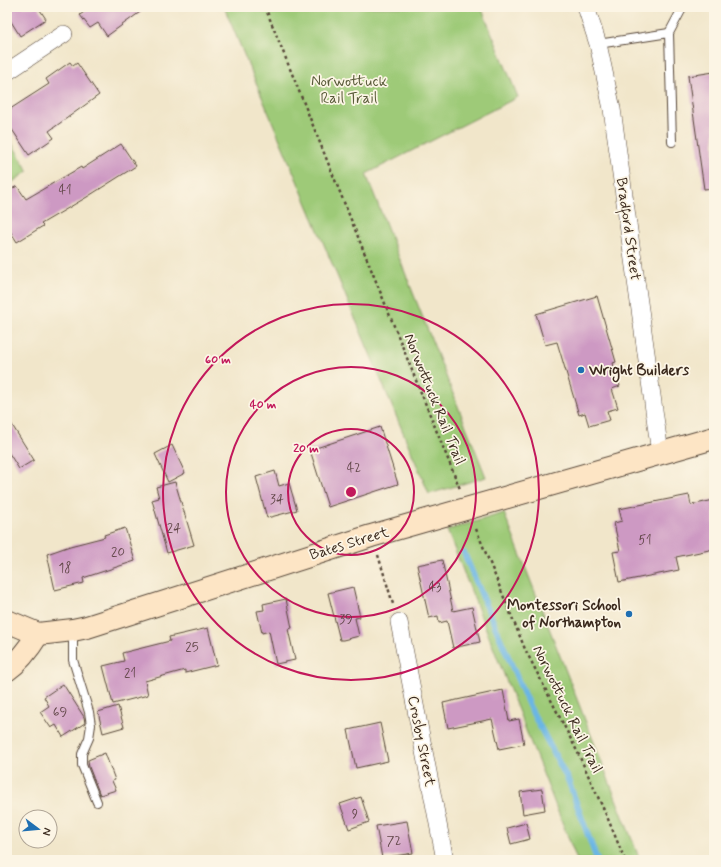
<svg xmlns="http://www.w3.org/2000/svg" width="721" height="867" viewBox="0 0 721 867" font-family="Mynerve,sans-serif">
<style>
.green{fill:#9eca78;stroke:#6c7a4b}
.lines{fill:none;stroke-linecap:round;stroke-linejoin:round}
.stream{stroke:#6bb6e4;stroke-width:6}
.building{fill:#cd99c3}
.lane-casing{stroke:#564638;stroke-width:10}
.street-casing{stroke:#564638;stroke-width:18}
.secondary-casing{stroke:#564638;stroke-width:24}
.path{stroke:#564638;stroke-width:2.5;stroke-dasharray:3 3;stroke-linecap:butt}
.lane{stroke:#fff;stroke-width:8}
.street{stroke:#fff;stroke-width:17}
.secondary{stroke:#fde5c5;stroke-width:22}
.ring{fill:none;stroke:#c2185b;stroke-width:2}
.poi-dot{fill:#1f6fb2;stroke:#fcf5e5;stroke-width:1.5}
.labels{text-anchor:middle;stroke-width:3.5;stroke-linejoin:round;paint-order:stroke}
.number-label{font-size:13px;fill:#604647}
.park-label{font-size:15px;fill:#595a39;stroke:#fcf5e5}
.street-label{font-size:15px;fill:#3b2a1e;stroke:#fcf5e5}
.poi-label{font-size:15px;font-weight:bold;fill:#3b2a1e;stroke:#fcf5e5;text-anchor:start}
.centre{fill:#c2185b;stroke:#fcf5e5;stroke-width:2}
.ring-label{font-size:12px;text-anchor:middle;font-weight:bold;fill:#c2185b;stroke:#fcf5e5;stroke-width:3.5;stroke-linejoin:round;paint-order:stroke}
</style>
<rect width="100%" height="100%" fill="#fcf5e5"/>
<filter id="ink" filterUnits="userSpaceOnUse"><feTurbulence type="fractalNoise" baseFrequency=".025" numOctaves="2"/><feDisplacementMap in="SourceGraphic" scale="8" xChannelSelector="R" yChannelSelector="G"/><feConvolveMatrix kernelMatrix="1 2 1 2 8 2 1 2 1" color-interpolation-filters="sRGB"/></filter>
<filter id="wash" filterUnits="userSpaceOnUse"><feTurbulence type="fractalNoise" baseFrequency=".012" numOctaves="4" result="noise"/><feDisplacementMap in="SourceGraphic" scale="16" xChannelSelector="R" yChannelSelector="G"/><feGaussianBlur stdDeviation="0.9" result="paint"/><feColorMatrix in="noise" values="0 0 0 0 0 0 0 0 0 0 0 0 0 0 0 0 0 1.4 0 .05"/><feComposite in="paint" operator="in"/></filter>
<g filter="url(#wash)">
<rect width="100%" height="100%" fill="#f1e6ca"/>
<g class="green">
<polygon points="224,7 481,7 518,97 366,174 486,477 429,494"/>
<polygon points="7,135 28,171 7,186"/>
<polygon points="504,513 640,860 577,860 447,530"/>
</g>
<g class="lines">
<polyline class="stream" points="464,553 529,706 568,780 597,860"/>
</g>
<g id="blocks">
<g class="building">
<polygon points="7,7 38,7 46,19 20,36 7,15"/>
<polygon points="87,7 147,7 107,36 98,23 90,28 80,15 88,9"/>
<polygon points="70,62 73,66 77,63 99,95 49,131 54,138 29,155 7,122 7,111 49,84 46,79"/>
<polygon points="714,72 714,188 704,189 688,76"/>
<polygon points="121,144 136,166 87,197 41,224 43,226 17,242 7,226 7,192 17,186 26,199 81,167 82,169"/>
<polygon points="597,296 616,362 613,363 620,386 612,389 618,408 607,411 610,420 589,426 585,413 579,415 557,342 545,345 536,314"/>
<polygon points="7,417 34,460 19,469 7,450"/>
<polygon points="380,427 398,484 328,507 310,450"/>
<polygon points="172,445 185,473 168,482 155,454"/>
<polygon points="275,471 279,486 289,483 297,510 267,518 256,477"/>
<polygon points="175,482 194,545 167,553 152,500 159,498 156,487"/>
<polygon points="689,495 691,505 714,500 714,549 676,557 679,570 619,582 613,552 620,551 614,523 622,521 619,509"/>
<polygon points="125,528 135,561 83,578 84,583 55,590 47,554 70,546 105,537 104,535"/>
<polygon points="442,560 453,611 472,607 480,642 453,648 447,621 439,623 438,616 429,618 417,565"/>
<polygon points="353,587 360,617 355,618 359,636 343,640 340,640 328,593"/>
<polygon points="286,599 292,628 288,629 295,660 276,664 269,631 262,633 257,611 264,610 263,604"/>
<polygon points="208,628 217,665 185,673 185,670 145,681 148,695 113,704 103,666 124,661 122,653 170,641 169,637"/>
<polygon points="63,684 84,717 85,723 63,737 56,725 51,728 40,712 49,706 44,697"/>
<polygon points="503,690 509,721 519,719 524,744 499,749 492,719 448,728 443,703"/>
<polygon points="118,706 124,727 103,733 98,712"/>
<polygon points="380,723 388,761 356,768 348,730"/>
<polygon points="105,753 115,780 112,781 116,790 100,795 89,767 88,760"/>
<polygon points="542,789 545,810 523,814 520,792"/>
<polygon points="361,797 369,822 349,829 340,804"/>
<polygon points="407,821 413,853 382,858 376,826"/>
<polygon points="526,823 530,839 511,844 507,828"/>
</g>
</g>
</g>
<g filter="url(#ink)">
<use href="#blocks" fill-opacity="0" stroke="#564638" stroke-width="1"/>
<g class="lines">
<g class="lane-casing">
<g id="lane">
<polyline points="598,44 669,33"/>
<polyline points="672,142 669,33 683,7"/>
<polyline points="73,630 73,660 89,712 91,725 89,738 82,754 82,765 97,802"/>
</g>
</g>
<g class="street-casing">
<g id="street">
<polyline points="586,7 598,44 612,109 660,453"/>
<polyline points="7,72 64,34"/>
<polyline points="399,622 445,860"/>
</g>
</g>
<g class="secondary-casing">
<g id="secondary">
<polyline points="7,621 38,634 73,630 87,627 371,536 714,438"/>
<path d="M7 670C20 661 30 647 38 634"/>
</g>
</g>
<g class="path">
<polyline points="265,7 460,489"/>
<polyline points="476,529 525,649 578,753 608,819 625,860"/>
<polyline points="378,555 393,604"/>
</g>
<use href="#lane" class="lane"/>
<use href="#street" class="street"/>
<use href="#secondary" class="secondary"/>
</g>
</g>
<g class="ring">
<circle cx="351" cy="492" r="63"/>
<circle cx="351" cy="492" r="125"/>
<circle cx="351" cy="492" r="188"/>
</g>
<g class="poi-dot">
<circle cx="581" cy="370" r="4"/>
<circle cx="629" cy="614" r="4"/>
</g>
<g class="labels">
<g class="number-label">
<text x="65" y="194">41</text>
<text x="354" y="472">42</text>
<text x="277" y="503">34</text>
<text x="174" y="532">24</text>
<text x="645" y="544">51</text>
<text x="118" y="556">20</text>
<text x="65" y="572">18</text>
<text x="435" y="591">43</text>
<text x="346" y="623">39</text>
<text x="192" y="651">25</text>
<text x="130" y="677">21</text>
<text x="60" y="716">69</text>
<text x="355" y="818">9</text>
<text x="394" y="845">72</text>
</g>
<g class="park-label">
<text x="349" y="86">Norwottuck<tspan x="349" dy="17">Rail Trail</tspan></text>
</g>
<g class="street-label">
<text transform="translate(629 229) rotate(82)" y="5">Bradford Street</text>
<text transform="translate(435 399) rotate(68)" y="5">Norwottuck Rail Trail</text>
<text transform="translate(349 543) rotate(-17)" y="5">Bates Street</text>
<text transform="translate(568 709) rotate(64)" y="5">Norwottuck Rail Trail</text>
<text transform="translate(422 741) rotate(79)" y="5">Crosby Street</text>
</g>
<g class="poi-label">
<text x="589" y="375">Wright Builders</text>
<text x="621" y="610" text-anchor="end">Montessori School<tspan x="621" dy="17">of Northampton</tspan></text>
</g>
</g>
<circle cx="351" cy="492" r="6" class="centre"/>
<g class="ring-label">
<text x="218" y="363">60 m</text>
<text x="263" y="408">40 m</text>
<text x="306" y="452">20 m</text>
</g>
<rect width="721" height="867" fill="none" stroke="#fcf5e5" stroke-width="24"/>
<g transform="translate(38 829) rotate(106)"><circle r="19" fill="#fcf5e5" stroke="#afa495"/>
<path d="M0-3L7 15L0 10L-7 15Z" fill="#1f6fb2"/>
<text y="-6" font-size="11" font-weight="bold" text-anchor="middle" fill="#3b2a1e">N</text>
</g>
</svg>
